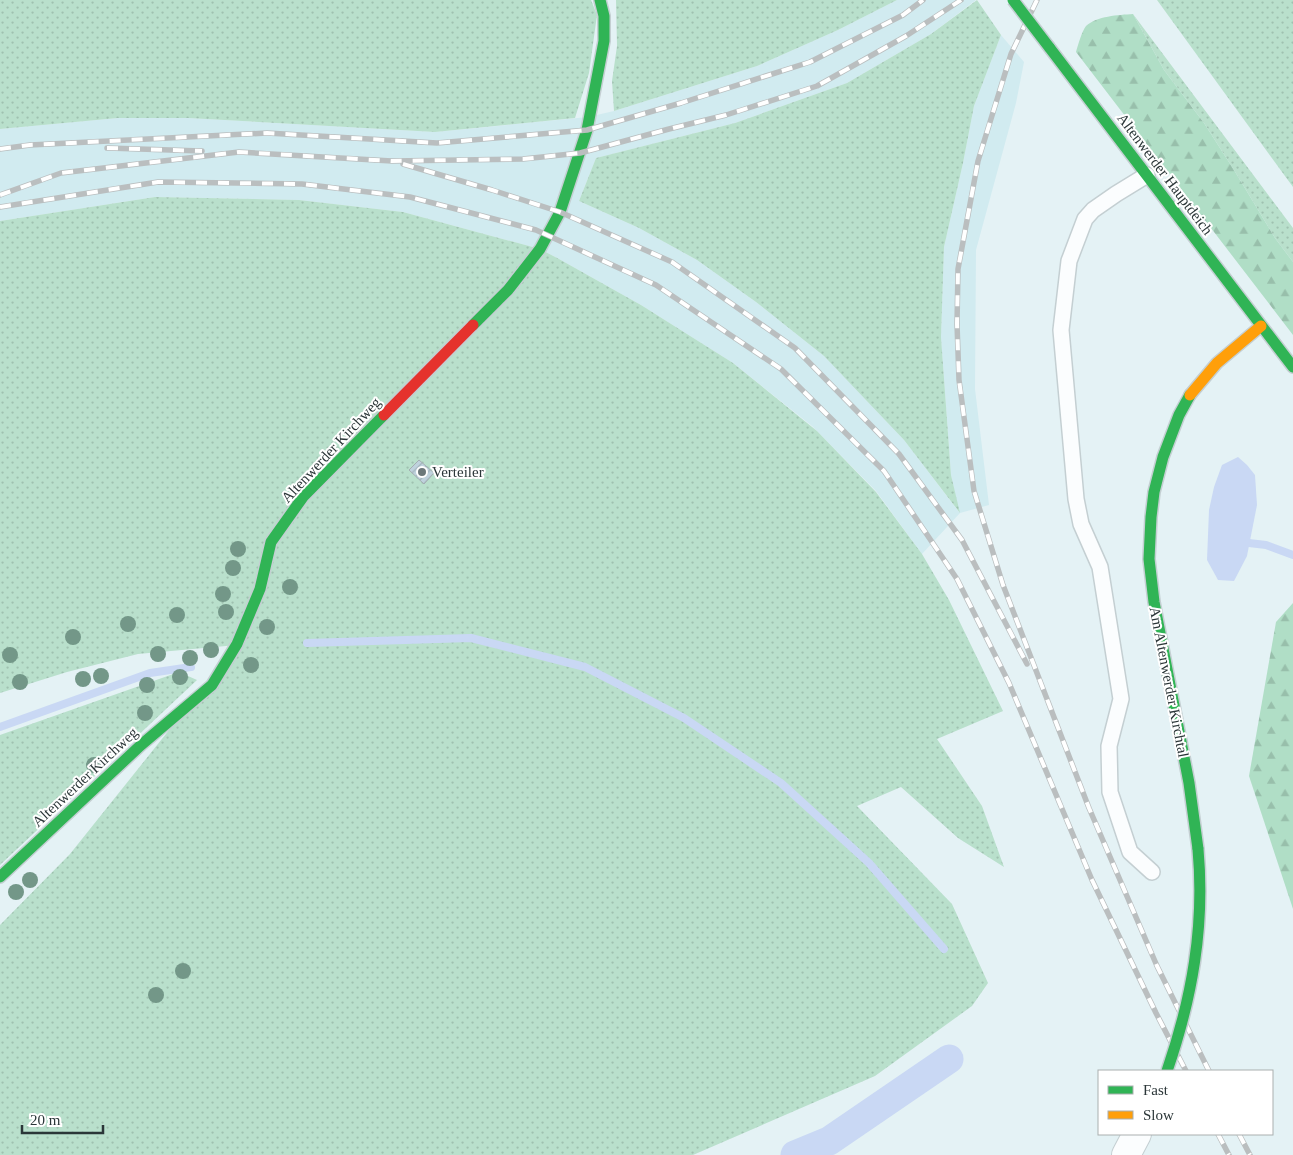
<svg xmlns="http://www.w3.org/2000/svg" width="1293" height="1155" viewBox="0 0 1293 1155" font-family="'Times New Roman',serif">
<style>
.built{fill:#d1ebf0}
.grass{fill:url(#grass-dots)}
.forest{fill:url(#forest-firs)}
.water{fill:#c9d8f4}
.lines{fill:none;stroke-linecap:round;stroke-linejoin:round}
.stream{stroke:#c9d8f4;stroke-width:8}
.canal{stroke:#c9d8f4;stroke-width:29}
.building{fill:url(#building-hatch);stroke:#a4aeb2}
.lane-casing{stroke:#c4cfd2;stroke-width:18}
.street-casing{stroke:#c4cfd2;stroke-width:30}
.fast-casing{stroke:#c4cfd2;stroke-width:14}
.slow-casing{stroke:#c4cfd2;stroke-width:14}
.jam-casing{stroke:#c4cfd2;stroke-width:14}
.lane{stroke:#fbfdfe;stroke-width:15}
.street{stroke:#fbfdfe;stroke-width:28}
.fast{stroke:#30b455;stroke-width:11}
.slow{stroke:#ff9f0a;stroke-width:11}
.jam{stroke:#e5322d;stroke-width:11}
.rail-casing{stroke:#babebf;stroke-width:5.5}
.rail{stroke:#fff;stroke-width:4;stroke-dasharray:11;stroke-linecap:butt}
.fast-bridge-casing{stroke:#c4cfd2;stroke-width:14;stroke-linecap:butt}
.fast-bridge{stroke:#30b455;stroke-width:11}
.tree{fill:#739788}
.poi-dot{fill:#6c787a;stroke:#fff;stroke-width:2}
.labels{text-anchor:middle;stroke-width:4;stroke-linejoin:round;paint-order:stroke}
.street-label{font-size:15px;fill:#2b3638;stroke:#fff}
.poi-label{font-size:15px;fill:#2b3638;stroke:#fff;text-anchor:start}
</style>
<defs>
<pattern id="grass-dots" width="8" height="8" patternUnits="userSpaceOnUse" patternTransform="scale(1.25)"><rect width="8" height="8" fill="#b9e0cc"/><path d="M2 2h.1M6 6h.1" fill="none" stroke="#9fc1b0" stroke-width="1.8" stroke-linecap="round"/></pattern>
<pattern id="forest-firs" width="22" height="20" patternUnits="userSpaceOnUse" patternTransform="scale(1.25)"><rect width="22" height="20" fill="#b0dec6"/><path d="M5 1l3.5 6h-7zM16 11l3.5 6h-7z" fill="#98bfab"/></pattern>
<pattern id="building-hatch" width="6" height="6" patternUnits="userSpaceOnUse" patternTransform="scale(1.25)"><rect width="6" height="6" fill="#bfd2dd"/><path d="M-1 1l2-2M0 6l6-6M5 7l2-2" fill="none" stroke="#a4b5be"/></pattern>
</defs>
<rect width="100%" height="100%" fill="#e4f2f5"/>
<polygon class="built" points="897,0 976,0 931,34 847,83 735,123 596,158 579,201 639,228 697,260 756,302 824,356 904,440 959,512 951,475 941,337 944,247 963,163 974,106 1001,35 1024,62 1016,103 976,250 975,389 989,505 960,513 922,554 876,491 812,426 733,363 641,305 559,259 540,249 403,212 299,200 155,197 0,221 0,129 118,118 188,118 435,132 588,117 614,111 757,66 838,30"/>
<g class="grass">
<polygon points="0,0 591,0 597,15 589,73 575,118 435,132 188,118 118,118 0,129"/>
<polygon points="616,0 897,0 838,30 757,66 614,111 612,81 617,46"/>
<polygon points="977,0 1001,35 974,106 963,163 944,247 941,337 951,475 960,513 904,440 824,356 756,302 697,260 639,228 579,201 596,158 735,123 847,83 931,34"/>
<polygon points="1157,0 1293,0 1293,187"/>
<polygon points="1133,14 1293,228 1293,262 1275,238 1234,170 1204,123 1164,70"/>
<polygon points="155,197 299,200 403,212 540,249 559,259 641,305 733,363 817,431 876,492 922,554 949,600 1003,711 937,739 982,806 1004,867 958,838 901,787 857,806 952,904 988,983 972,1006 875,1076 693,1155 0,1155 0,925 70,854 237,645 138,654 67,672 0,693 0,221"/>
<polygon points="179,672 197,680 0,865 0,735"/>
</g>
<g class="forest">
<path d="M1133 14 1164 70 1204 123 1234 170 1275 238 1293 262V335L1076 52C1078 45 1082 31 1086 26 1097 16 1118 15 1133 14Z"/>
<polygon points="1293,603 1293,909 1249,776 1276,622"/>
</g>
<polygon class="water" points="1238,457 1247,465 1255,475 1257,505 1247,556 1234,581 1218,580 1207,560 1209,510 1214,487 1222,465"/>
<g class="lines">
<g class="stream">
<polyline points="1249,543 1266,545 1293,555"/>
<polyline points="307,643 471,638 585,667 684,718 781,783 869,863 944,949"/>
<polyline points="0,727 150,673 191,667"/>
</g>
<polyline class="canal" points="795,1155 829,1141 949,1059"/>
</g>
<polygon class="building" points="419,460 434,473 424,484 409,470"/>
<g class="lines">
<g class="lane-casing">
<polyline id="lane" points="1147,175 1116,194 1093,210 1085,219 1069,261 1061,330 1076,499 1081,524 1100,567 1121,699 1109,746 1110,792 1130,852 1152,872"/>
</g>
<g class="street-casing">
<polyline id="street" points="1126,1155 1137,1134"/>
</g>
<g class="fast-casing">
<g id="fast">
<polyline points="1049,47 1293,367"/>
<polyline points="473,325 508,290 540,249 560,212 587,130 604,41 604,16 600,0"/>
<polyline points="1190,395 1179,415 1163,457 1154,492 1151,517 1149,559 1154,602 1189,783 1198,849"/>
<polyline points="0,877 141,745 212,685 237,644 260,589 271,542 303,497 384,415"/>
</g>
</g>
<g class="slow-casing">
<polyline id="slow" points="1190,395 1217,363 1261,326"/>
</g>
<g class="jam-casing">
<polyline id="jam" points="384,415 473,325"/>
</g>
<use href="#lane" class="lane"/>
<use href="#street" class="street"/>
<use href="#fast" class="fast"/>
<use href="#slow" class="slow"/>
<use href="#jam" class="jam"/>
<g class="rail-casing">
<g id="rail">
<polyline points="1037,0 1011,54 978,161 958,269 957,324 959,380 974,491 1003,585 1089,808 1157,966 1209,1071"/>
<polyline points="107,148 202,151"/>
<polyline points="0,149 30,145 267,133 437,143 587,130 681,103 810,62 903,15 923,0"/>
<polyline points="403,164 492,190 560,212 672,262 795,348 899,454 962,540 1027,664"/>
<polyline points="0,195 61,173 239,152 392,161 523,159 580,153 669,129 726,115 817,86 906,36 961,0"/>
<polyline points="0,207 158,182 302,184 410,197 536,230 656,285 781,369 884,471 957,579 1009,683 1092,880 1156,1013 1186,1071"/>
<polyline points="1218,1134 1229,1155"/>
<polyline points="1239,1134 1250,1155"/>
</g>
</g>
<use href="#rail" class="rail"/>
<g class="fast-bridge-casing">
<g id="fast-bridge">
<polyline points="1013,0 1049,47"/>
<path d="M1167 1071C1192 998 1205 927 1198 849"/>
</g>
</g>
<use href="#fast-bridge" class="fast-bridge"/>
</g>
<g class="tree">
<circle cx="238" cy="549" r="8"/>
<circle cx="233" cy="568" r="8"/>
<circle cx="290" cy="587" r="8"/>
<circle cx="223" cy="594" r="8"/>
<circle cx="226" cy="612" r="8"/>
<circle cx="177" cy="615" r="8"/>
<circle cx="128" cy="624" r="8"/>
<circle cx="267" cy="627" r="8"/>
<circle cx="73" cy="637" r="8"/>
<circle cx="211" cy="650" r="8"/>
<circle cx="158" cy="654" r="8"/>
<circle cx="10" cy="655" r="8"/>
<circle cx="190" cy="658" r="8"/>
<circle cx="251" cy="665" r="8"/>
<circle cx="101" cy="676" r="8"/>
<circle cx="180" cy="677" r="8"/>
<circle cx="83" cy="679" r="8"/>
<circle cx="20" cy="682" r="8"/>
<circle cx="147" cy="685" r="8"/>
<circle cx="145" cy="713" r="8"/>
<circle cx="94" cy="765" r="8"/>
<circle cx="30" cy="880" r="8"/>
<circle cx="16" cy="892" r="8"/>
<circle cx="183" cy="971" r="8"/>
<circle cx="156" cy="995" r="8"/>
</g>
<circle class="poi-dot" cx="422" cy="472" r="5"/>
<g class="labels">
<g class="street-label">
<text transform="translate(1165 174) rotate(53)" y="5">Altenwerder Hauptdeich</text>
<text transform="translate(331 450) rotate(-47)" y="5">Altenwerder Kirchweg</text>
<text transform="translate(1169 682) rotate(79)" y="5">Am Altenwerder Kirchtal</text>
<text transform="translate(85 777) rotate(-43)" y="5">Altenwerder Kirchweg</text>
</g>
<g class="poi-label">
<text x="432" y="477">Verteiler</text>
</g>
</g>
<rect x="1098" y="1070" width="175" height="65" fill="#ffffff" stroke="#aaafaf"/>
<rect x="1108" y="1086" width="25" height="8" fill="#30b455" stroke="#aaafaf"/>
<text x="1143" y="1095" font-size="15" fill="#2b3638">Fast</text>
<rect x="1108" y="1111" width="25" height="8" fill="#ff9f0a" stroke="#aaafaf"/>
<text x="1143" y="1120" font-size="15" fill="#2b3638">Slow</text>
<path d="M22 1125v8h81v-8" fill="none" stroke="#2b3638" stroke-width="2.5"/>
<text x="30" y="1125" font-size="15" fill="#2b3638" stroke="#ffffff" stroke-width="4" paint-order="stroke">20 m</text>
</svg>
